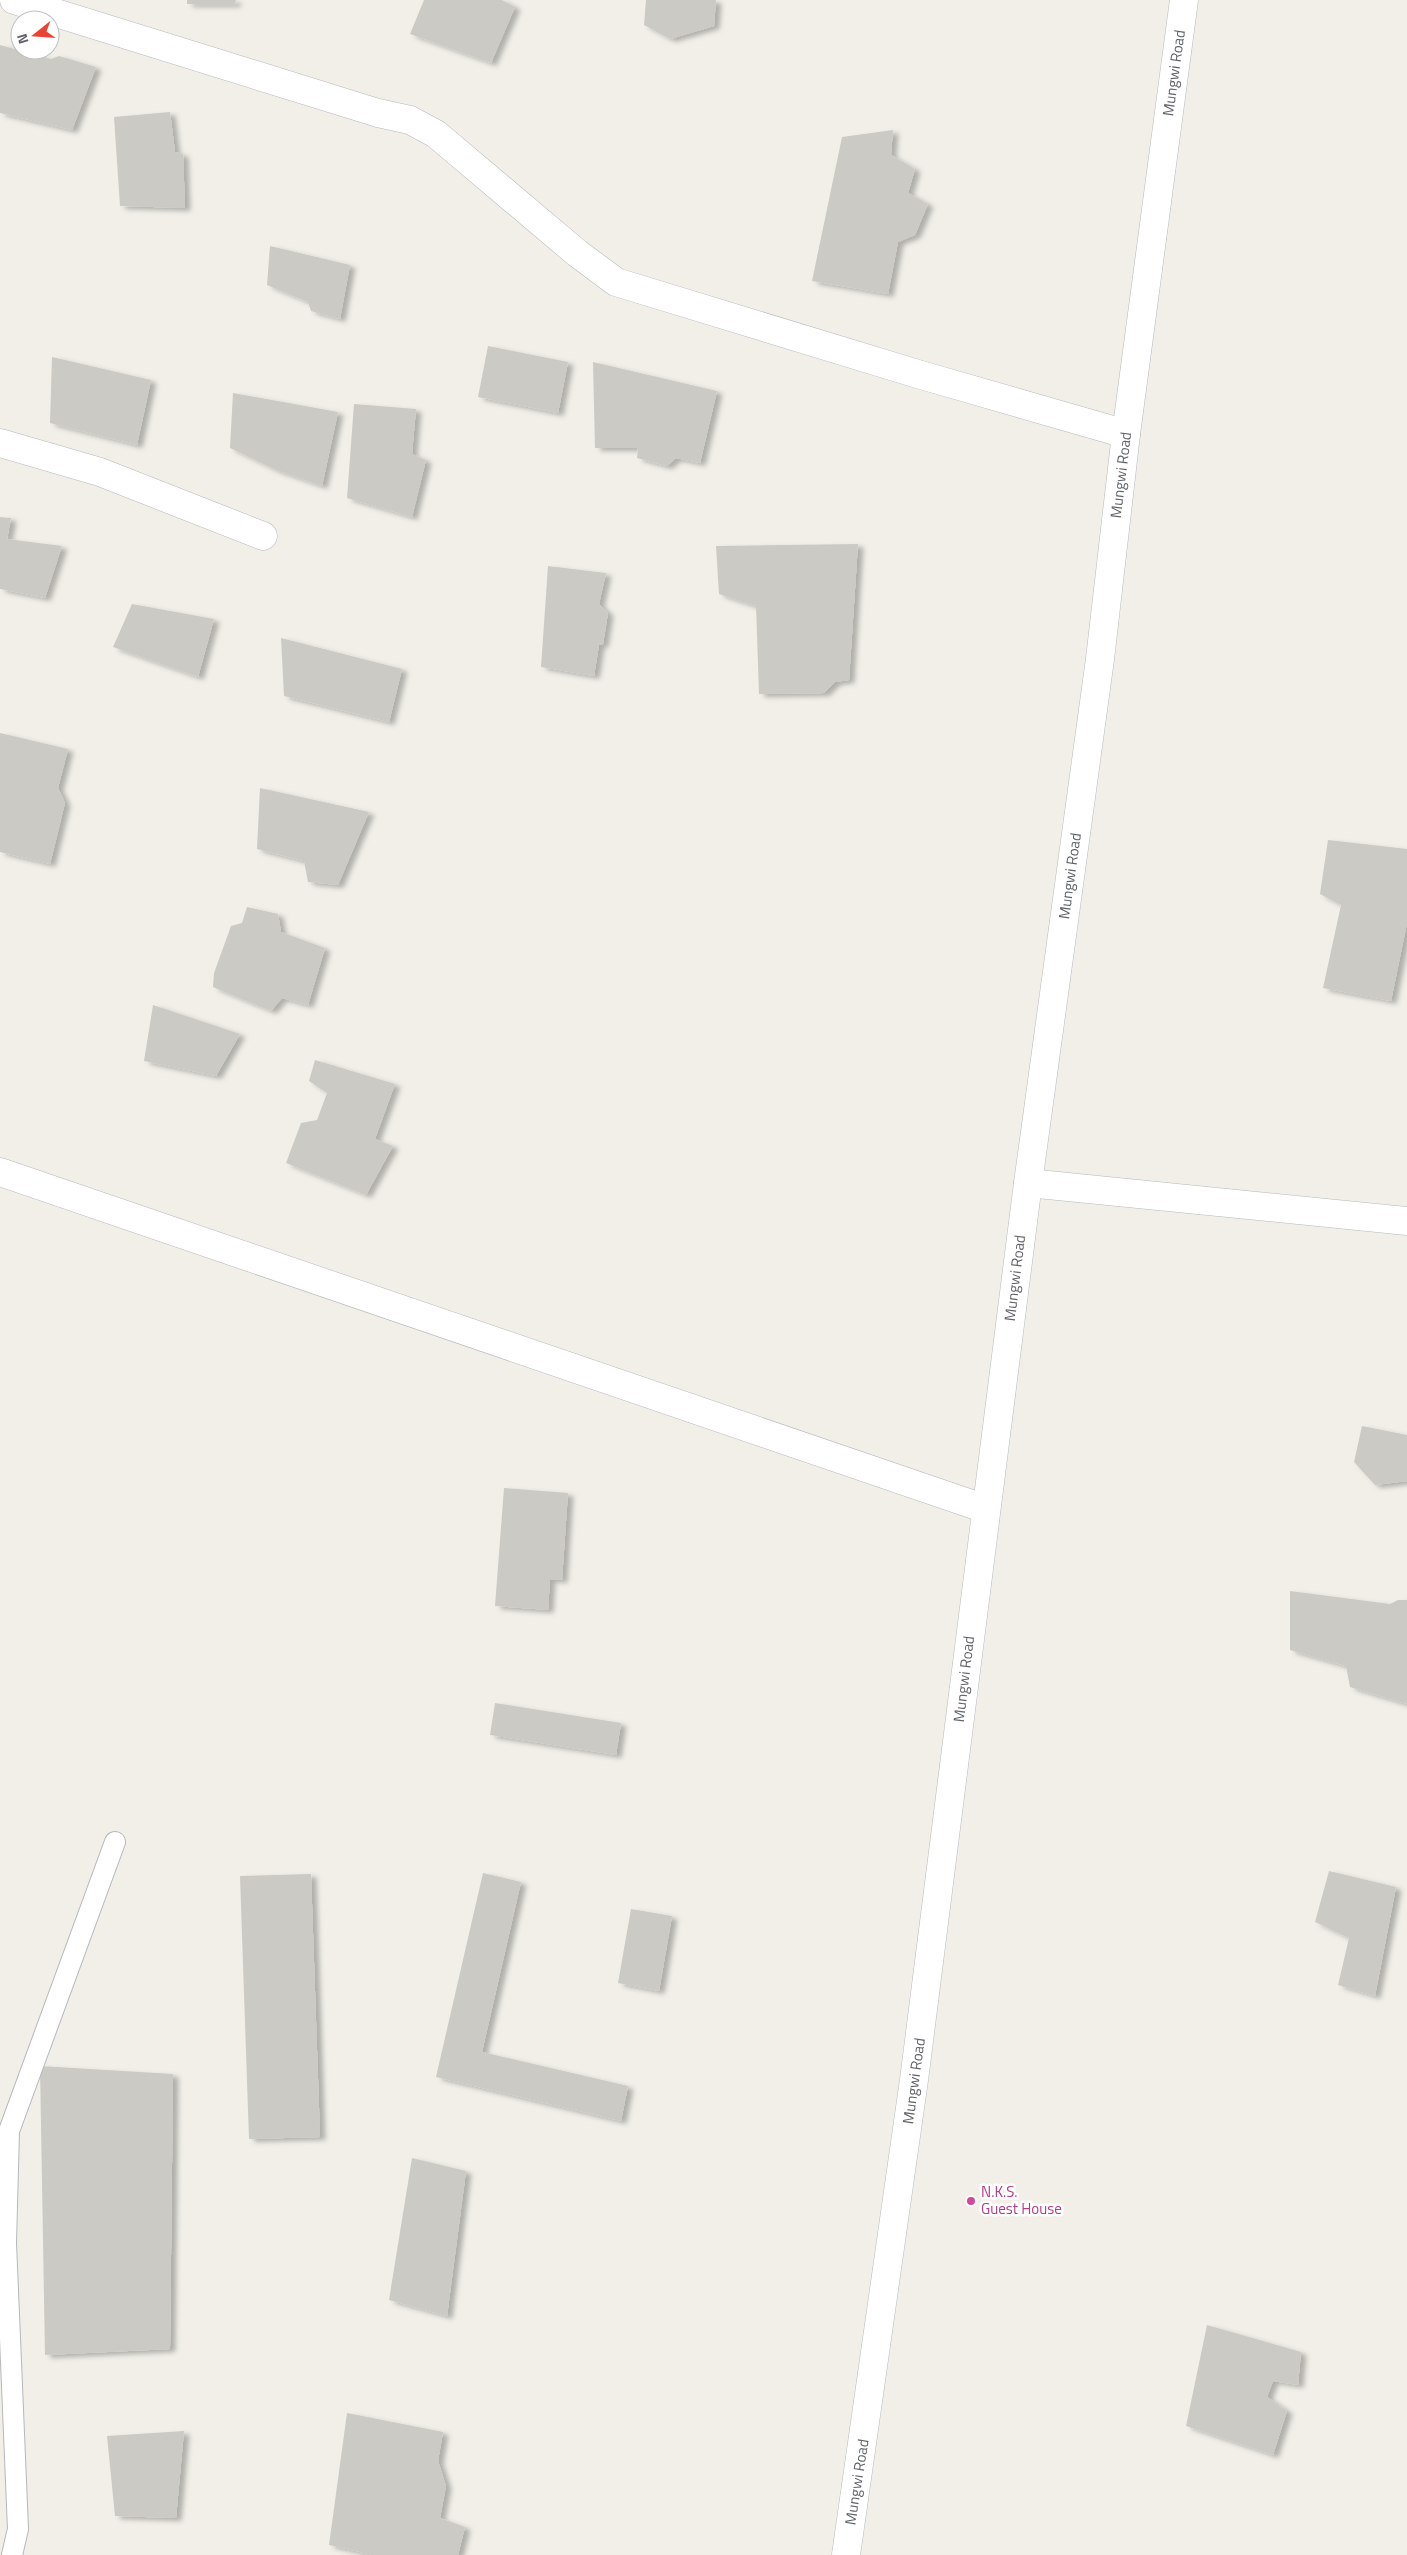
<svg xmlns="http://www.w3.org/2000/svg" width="1407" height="2555" viewBox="0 0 1407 2555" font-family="'Titillium Web',sans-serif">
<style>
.building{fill:#cccac5;filter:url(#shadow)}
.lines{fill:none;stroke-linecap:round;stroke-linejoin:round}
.service-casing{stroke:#b5b8bc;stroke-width:22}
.minor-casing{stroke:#b5b8bc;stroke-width:29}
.secondary-casing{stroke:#b6babf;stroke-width:29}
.service{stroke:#fff;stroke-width:20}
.minor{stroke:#fff;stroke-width:28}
.secondary{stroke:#fff;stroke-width:28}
.hotel-dot{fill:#d1479c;stroke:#fff;stroke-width:2}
.labels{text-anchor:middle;stroke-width:5;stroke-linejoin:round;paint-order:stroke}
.street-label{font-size:15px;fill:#5f6368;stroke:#fff}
.hotel-label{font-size:15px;fill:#b23c85;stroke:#fff;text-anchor:start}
</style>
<defs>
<filter id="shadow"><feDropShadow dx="5.5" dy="3" stdDeviation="2.5" flood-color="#0004"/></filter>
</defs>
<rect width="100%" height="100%" fill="#f1efe8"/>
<g class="building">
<polygon points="187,0 236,0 235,4 187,4"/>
<polygon points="424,0 502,0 515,7 491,63 410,34"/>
<polygon points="646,0 716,0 714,26 670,39 644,25"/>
<polygon points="0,45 51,59 59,56 96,67 72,130 0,113"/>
<polygon points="170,112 175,152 183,154 185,208 120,206 114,117"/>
<polygon points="893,130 891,155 915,169 908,193 928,204 915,235 898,242 888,294 812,281 842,137"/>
<polygon points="270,246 350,265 340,319 311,311 308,302 267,285"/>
<polygon points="488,346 568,362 558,413 478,397"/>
<polygon points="52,357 151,380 137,445 50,423"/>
<polygon points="593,362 717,391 700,463 676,458 667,466 637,458 638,448 595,448"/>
<polygon points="233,393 338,412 322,486 276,470 230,448"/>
<polygon points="354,404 416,409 412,454 426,460 412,517 347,498"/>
<polygon points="0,517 11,518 7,539 62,546 45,598 0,589"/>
<polygon points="858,544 849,680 835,682 824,693 759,694 756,606 719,594 716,546"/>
<polygon points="548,566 606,573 599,604 608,613 603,644 599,645 594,676 541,667"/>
<polygon points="132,604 214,619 198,677 113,647"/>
<polygon points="281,638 402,669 389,722 284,696"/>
<polygon points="0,733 68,749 58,788 65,803 50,864 0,852"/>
<polygon points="260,788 369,812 338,885 308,882 304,861 257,849"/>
<polygon points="1328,840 1407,849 1407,923 1391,1001 1323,988 1341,905 1320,894"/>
<polygon points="247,907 278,914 281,932 325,948 308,1005 282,998 271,1011 213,987 214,973 231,926 242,923"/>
<polygon points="153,1005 240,1034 216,1076 144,1061"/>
<polygon points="315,1060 395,1084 375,1139 393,1146 366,1195 286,1163 301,1123 317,1120 327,1093 309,1081"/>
<polygon points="1362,1426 1407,1435 1407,1481 1375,1485 1354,1462"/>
<polygon points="504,1488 568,1493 562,1580 550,1579 548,1610 495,1606"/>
<polygon points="1290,1591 1390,1604 1398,1600 1407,1600 1407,1704 1350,1687 1346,1666 1290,1650"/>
<polygon points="495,1703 621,1723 616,1755 490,1735"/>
<polygon points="1329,1871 1396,1887 1375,1996 1338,1985 1349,1938 1315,1922"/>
<polygon points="483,1873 521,1882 482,2052 628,2086 621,2121 436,2077"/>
<polygon points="311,1874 320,2137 249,2139 240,1876"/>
<polygon points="631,1909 672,1916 659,1991 618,1983"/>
<polygon points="40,2066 173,2074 170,2349 45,2355"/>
<polygon points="412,2158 466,2171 447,2316 389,2300"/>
<polygon points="1207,2325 1301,2352 1298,2385 1273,2381 1267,2397 1287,2411 1273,2455 1186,2426"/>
<polygon points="347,2413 443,2432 438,2461 446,2486 440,2518 465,2527 458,2555 374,2555 329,2545"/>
<polygon points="184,2431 176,2518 115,2516 107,2436"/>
</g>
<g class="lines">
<g class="service-casing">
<polyline id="service" points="12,2555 18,2529 6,2243 9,2131 115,1842"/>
</g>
<g class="minor-casing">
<g id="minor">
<polyline points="14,0 378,113 410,120 436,134 577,253 616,282 921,375 1126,434"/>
<polyline points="0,443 100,472 263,536"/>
<polyline points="0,1172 986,1509"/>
<polyline points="1028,1183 1407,1221"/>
</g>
</g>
<g class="secondary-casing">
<polyline id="secondary" points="846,2555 914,2080 1028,1183 1100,659 1126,434 1184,0"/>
</g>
<use href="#service" class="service"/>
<use href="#minor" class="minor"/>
<use href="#secondary" class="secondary"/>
</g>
<circle class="hotel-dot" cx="971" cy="2201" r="5"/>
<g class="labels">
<g class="street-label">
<text transform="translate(1174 73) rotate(-82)" y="5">Mungwi Road</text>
<text transform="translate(1121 475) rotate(-83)" y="5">Mungwi Road</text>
<text transform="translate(1070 876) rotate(-82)" y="5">Mungwi Road</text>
<text transform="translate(1015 1278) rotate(-83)" y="5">Mungwi Road</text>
<text transform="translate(964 1679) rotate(-83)" y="5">Mungwi Road</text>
<text transform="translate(914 2081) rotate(-82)" y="5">Mungwi Road</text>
<text transform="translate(857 2482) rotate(-81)" y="5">Mungwi Road</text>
</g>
<g class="hotel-label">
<text x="981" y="2197">N.K.S.<tspan x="981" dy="17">Guest House</tspan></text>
</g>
</g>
<g transform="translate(35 35) rotate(253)"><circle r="24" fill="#ffffff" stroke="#bfc1c3"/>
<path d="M0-4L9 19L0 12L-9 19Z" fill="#ea4335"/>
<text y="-8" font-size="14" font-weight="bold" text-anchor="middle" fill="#5f6368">N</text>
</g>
</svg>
